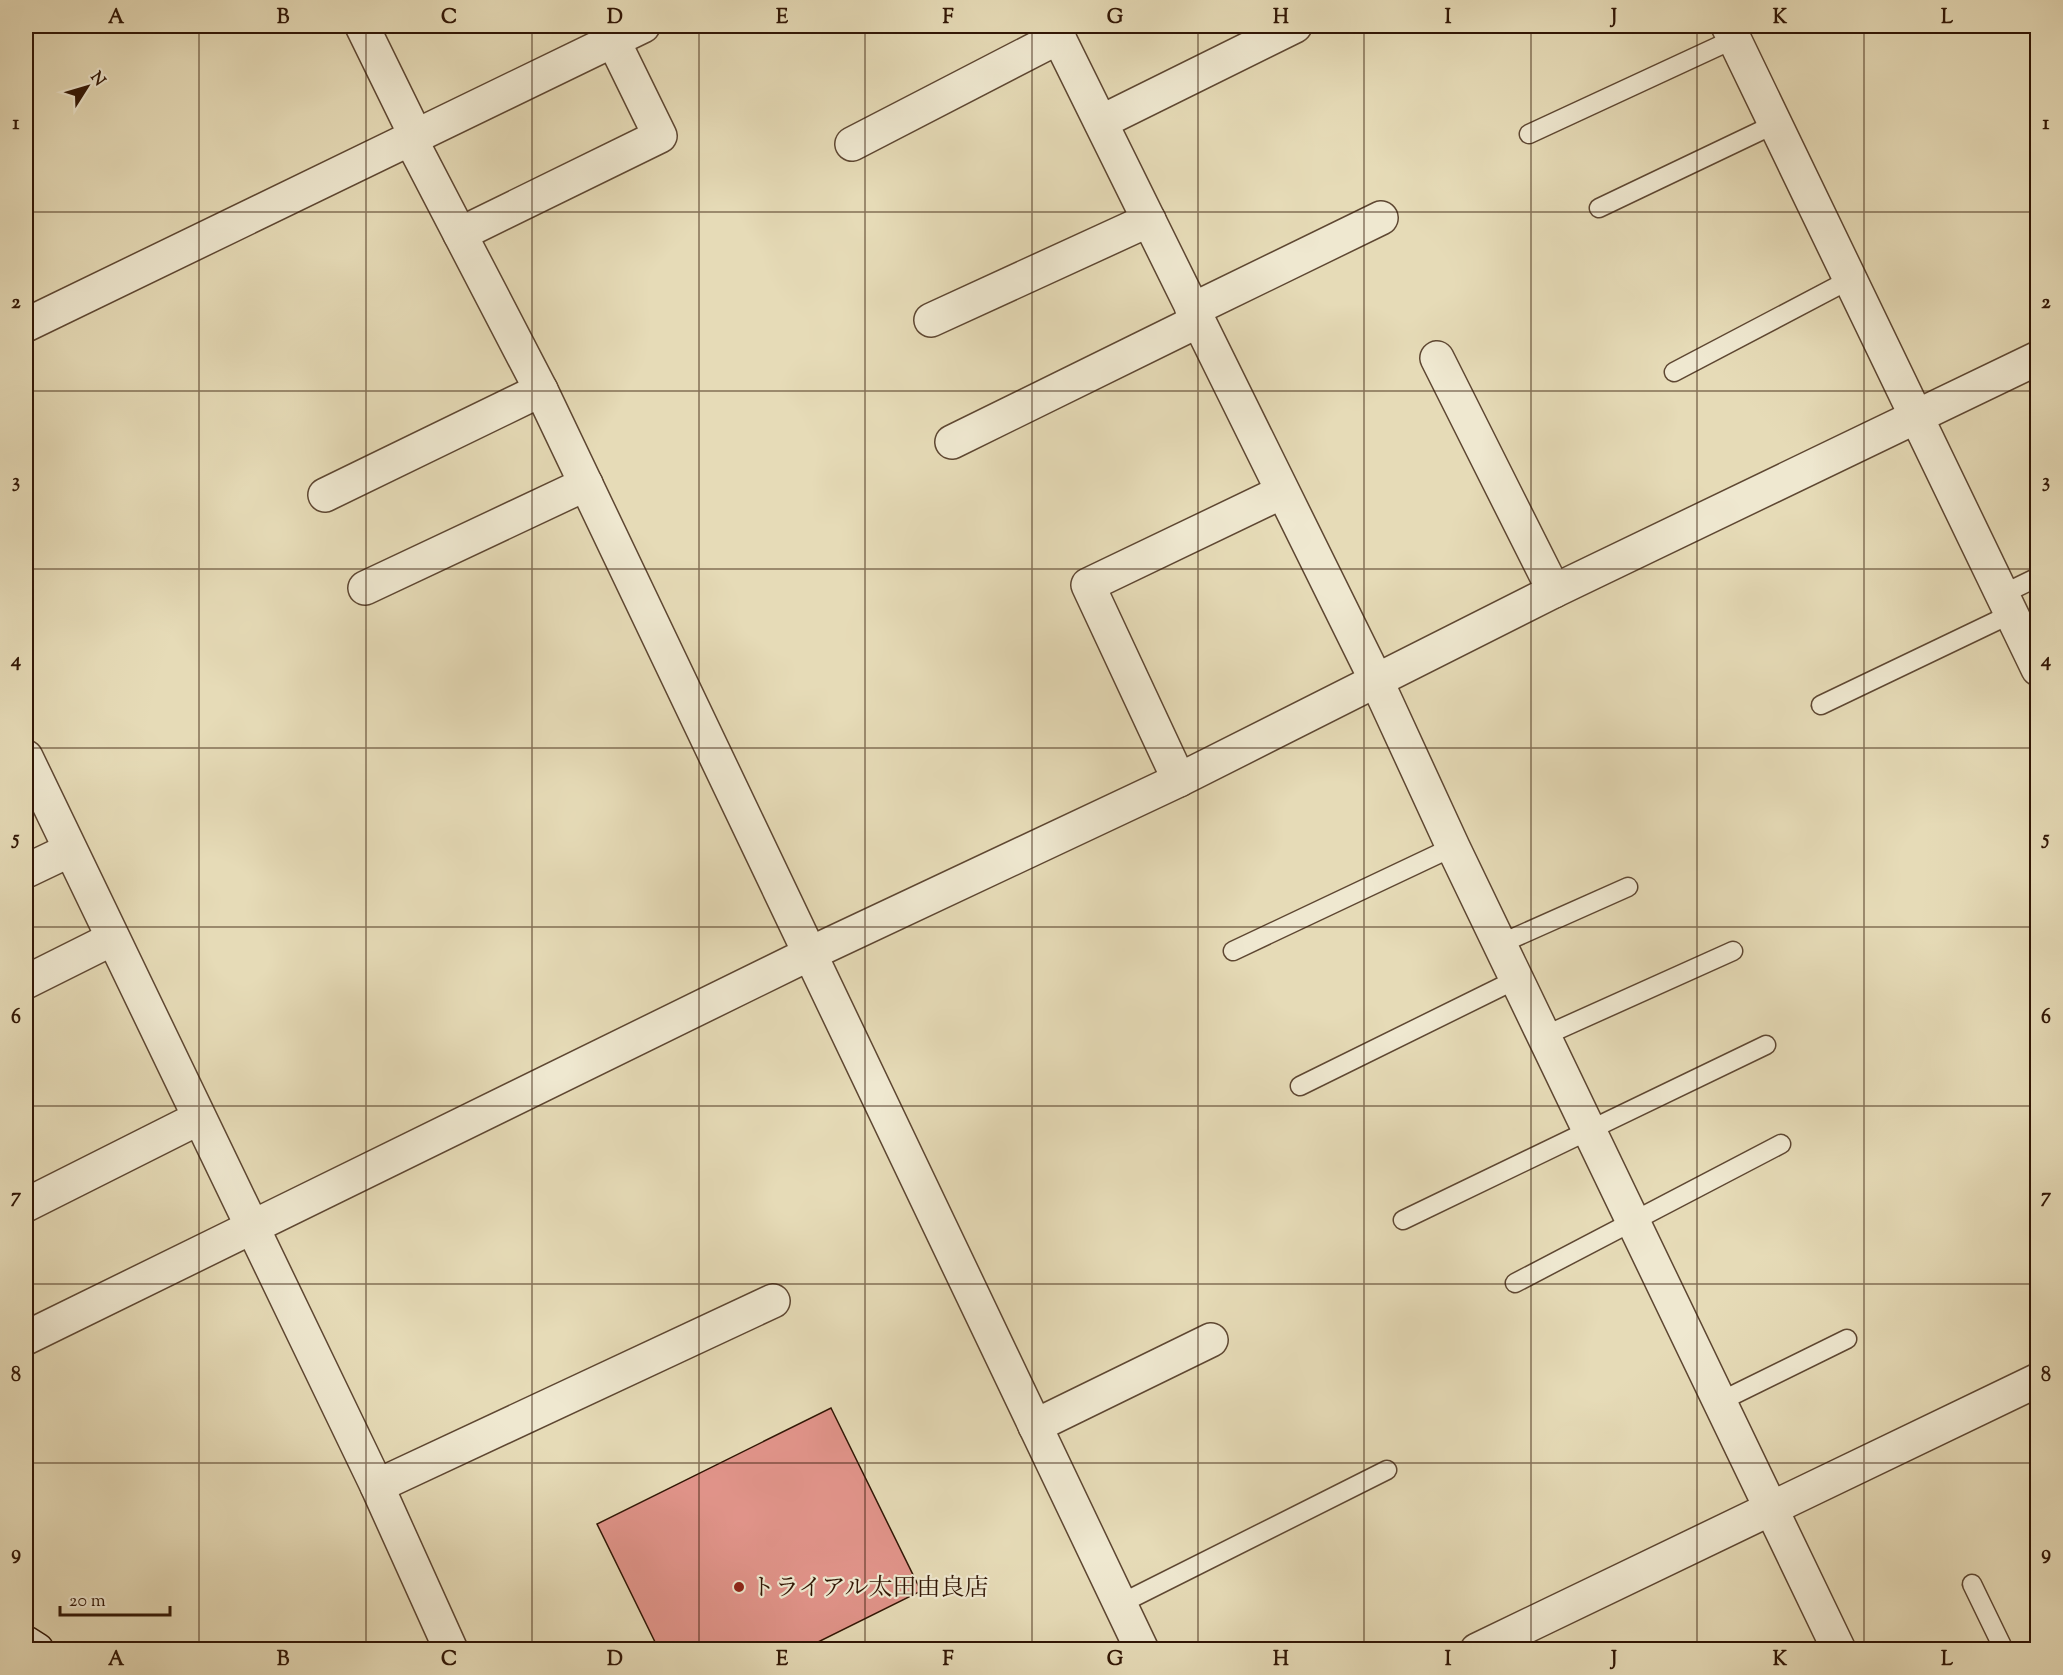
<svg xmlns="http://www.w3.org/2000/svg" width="2063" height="1675" viewBox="0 0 2063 1675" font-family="'Sorts Mill Goudy','Noto Serif JP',serif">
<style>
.building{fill:#e1948a;stroke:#311605;stroke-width:1.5}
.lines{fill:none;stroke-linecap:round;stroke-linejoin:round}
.lane-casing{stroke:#5e4732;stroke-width:21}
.street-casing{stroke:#5e4732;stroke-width:36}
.secondary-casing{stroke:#311605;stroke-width:36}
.lane{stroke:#efe8d0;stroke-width:18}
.street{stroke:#efe8d0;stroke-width:33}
.secondary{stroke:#efe8d0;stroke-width:33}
.grid{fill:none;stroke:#311605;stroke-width:1.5;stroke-opacity:0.55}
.poi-dot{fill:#8f2418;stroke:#efe8d0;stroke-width:2}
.labels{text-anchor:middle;stroke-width:4.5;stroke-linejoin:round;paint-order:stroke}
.poi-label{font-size:24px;fill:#311605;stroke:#efe8d0;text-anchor:start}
.neatline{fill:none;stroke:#311605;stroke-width:2}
.grid-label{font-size:20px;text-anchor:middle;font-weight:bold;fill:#311605}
</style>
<rect width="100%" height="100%" fill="#e6dbb7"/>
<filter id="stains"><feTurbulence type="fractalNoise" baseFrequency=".00333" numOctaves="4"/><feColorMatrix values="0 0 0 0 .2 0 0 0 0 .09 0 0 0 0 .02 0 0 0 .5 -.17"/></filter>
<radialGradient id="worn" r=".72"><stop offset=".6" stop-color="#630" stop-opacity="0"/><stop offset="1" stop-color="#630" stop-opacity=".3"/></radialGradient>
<polygon class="building" points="831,1408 921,1591 802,1650 659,1650 597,1524"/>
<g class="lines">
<g class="lane-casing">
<g id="lane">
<polyline points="1529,134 1734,39"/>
<polyline points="1599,208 1775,124"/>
<polyline points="1674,372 1849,280"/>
<polyline points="2001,595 2038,577"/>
<polyline points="1821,705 2011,614"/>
<polyline points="1500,944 1628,887"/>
<polyline points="1233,951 1453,847"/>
<polyline points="1544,1036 1733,951"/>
<polyline points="1300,1086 1517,979"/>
<polyline points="1403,1220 1766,1045"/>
<polyline points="1515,1283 1781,1144"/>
<polyline points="1719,1402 1847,1339"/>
<polyline points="1972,1584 2004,1650"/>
<polyline points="1120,1604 1387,1470"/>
</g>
</g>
<g class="street-casing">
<g id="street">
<polyline points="362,26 411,126 411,140 541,390 1142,1650"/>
<polyline points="1053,26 1377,682 1453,847 1839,1650"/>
<polyline points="1728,26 2038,669"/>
<polyline points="1101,122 1295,26"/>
<polyline points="852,144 1059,37"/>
<polyline points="460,234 660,136 613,40"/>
<polyline points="1192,310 1381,218"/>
<polyline points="931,320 1149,220"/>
<polyline points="26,325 643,26"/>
<polyline points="1437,358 1554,591"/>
<polyline points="952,442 1198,321"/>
<polyline points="325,495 541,390"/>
<polyline points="365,588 586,484"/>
<polyline points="26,757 377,1486 451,1650"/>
<polyline points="1179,780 1088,585 1282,492"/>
<polyline points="26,871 70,850"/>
<polyline points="26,982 112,939"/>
<polyline points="26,1205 199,1118"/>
<polyline points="26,1338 809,954 1179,780 1554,591 2038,358"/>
<polyline points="1035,1426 1211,1340"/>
<polyline points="377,1486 773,1301"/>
<polyline points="1477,1650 2038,1380"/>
</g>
</g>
<g class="secondary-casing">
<polyline id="secondary" points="26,1643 37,1650"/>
</g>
<use href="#lane" class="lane"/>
<use href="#street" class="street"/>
<use href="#secondary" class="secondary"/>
</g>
<path class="grid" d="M199 26V1650M366 26V1650M532 26V1650M699 26V1650M865 26V1650M1032 26V1650M1198 26V1650M1364 26V1650M1531 26V1650M1697 26V1650M1864 26V1650M26 212H2038M26 391H2038M26 569H2038M26 748H2038M26 927H2038M26 1106H2038M26 1284H2038M26 1463H2038"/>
<circle class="poi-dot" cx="739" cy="1587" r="6"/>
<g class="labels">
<g class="poi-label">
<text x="751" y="1595">トライアル太田由良店</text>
</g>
</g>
<rect width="2063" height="1675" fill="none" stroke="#e6dbb7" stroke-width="66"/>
<g transform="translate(87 87) rotate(53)" stroke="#efe8d0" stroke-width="4.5" paint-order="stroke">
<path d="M0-4.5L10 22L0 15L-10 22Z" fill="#311605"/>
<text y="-9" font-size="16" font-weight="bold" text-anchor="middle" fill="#311605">N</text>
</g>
<path d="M60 1606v9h110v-9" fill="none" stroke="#311605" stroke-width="3"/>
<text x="69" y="1606" font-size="18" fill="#311605" stroke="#efe8d0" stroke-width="4.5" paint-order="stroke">20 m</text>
<rect x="33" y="33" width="1997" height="1609" class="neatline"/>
<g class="grid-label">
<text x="116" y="23">A</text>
<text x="283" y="23">B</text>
<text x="449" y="23">C</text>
<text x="615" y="23">D</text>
<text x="782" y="23">E</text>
<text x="948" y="23">F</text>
<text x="1115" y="23">G</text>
<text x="1281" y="23">H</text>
<text x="1448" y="23">I</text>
<text x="1614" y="23">J</text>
<text x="1780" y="23">K</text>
<text x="1947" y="23">L</text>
<text x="16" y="129">1</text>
<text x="2046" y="129">1</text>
<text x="16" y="308">2</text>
<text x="2046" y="308">2</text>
<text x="16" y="487">3</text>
<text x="2046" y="487">3</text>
<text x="16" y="666">4</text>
<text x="2046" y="666">4</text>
<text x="16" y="844">5</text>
<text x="2046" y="844">5</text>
<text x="16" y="1023">6</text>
<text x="2046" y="1023">6</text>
<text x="16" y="1202">7</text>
<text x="2046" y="1202">7</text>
<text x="16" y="1381">8</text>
<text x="2046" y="1381">8</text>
<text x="16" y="1559">9</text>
<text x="2046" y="1559">9</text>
<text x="116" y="1665">A</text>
<text x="283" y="1665">B</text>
<text x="449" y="1665">C</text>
<text x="615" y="1665">D</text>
<text x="782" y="1665">E</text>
<text x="948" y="1665">F</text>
<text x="1115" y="1665">G</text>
<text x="1281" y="1665">H</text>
<text x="1448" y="1665">I</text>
<text x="1614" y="1665">J</text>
<text x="1780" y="1665">K</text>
<text x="1947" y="1665">L</text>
</g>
<rect width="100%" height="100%" filter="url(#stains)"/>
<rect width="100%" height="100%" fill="url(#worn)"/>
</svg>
